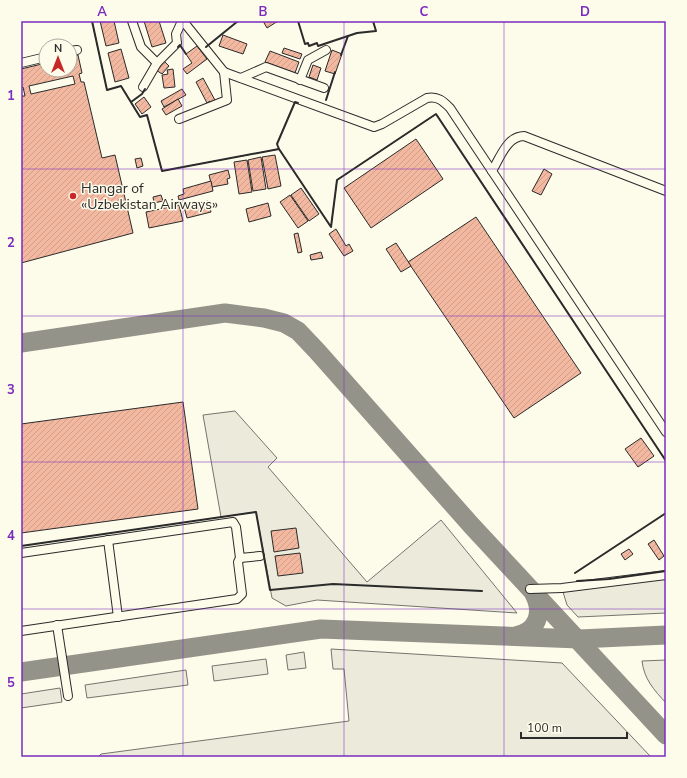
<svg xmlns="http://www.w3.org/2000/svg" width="687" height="778" viewBox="0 0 687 778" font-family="'Nunito Sans',sans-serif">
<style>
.grass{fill:#ecebdb;stroke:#74746e}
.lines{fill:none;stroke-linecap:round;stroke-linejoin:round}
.taxiway{stroke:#94938a;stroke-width:19}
.building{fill:url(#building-hatch);stroke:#2b2b2b;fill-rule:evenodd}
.minor-casing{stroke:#2b2b2b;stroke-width:10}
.minor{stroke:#fdfbea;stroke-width:8}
.fence{stroke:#2b2b2b;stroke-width:1;stroke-dasharray:5 2;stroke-linecap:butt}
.wall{stroke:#2b2b2b;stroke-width:2}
.grid{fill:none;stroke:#7b2cbf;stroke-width:1;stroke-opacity:0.55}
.poi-dot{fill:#c62828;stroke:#fdfbea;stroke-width:1.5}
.labels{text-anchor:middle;stroke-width:3;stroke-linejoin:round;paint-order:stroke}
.poi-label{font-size:14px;fill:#2b2b2b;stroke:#fdfbea;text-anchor:start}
.neatline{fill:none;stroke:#7b2cbf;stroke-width:1.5}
.grid-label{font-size:13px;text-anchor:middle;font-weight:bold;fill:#7b2cbf}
</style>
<defs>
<pattern id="building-hatch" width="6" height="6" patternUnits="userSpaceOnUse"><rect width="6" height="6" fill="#f2b8a0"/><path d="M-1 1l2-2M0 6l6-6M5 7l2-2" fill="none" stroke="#d09e8a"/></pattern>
</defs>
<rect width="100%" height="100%" fill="#fdfbea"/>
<g class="grass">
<polygon points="235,411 277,458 268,467 367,582 441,520 517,613 317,600 286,606 272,598 256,512 221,517 203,415"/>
<polygon points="666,578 666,613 578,617 567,605 563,592"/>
<polygon points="331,649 562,663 651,757 98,757 101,754 349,721 344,669 333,669"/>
<polygon points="304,652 306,668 288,670 286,655"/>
<polygon points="266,659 268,674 214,681 212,666"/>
<path d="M666 660V703C654 690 644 679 642 661Z"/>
<polygon points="186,670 188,685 87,698 85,685"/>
<polygon points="60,688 62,702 21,708 21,694"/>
</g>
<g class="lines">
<g class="taxiway">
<polyline points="21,343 225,313 264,318 284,323 298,331 317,351 471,525 666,735"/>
<path d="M515 636C537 632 544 613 534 594"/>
<polyline points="21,672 321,629 579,639 666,635"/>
</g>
</g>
<g class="building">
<polygon points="100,21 114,21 119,43 106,46"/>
<polygon points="144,21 159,21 166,43 152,47"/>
<polygon points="263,21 278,21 267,28"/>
<polygon points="223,35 247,44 243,54 219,46"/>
<polygon points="197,46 207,59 187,74 183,69 192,63 186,54"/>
<polygon points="284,48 302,54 300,59 282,53"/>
<polygon points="121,49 129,78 115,82 108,53"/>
<polygon points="332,50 342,54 335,74 325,71"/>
<polygon points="270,51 299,62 295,73 265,62"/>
<path d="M78 55 82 73 79 74 81 82H84L102 158 115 155 133 233 21 263V96H25L23 87 21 88V69L46 63V70H70V57ZM73 76 75 84 31 94 29 86Z"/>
<polygon points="164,61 169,66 162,74 156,70"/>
<polygon points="313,65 321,68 317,80 309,77"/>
<polygon points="173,69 175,87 164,88 162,75 168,74 167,70"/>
<polygon points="203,78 216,102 212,104 210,101 207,103 196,82"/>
<polygon points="182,89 186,95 164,107 161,101"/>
<polygon points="144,97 151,107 142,114 135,104"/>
<polygon points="178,99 182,106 166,115 162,109"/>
<polygon points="416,139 443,179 371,228 344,188"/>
<polygon points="275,155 281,186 268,189 262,157"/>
<polygon points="261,157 266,189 253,191 248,160"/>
<polygon points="141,158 143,166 137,168 135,159"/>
<polygon points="247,160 252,192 239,194 234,162"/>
<polygon points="544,169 552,174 541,195 532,191"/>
<polygon points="228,170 230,178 227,179 228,184 212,187 209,175"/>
<polygon points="211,181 213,191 179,200 178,196 184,194 183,189"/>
<polygon points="301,188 319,214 309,221 291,195"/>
<polygon points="161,195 163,201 154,203 153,197"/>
<polygon points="290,195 308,221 298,228 280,202"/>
<polygon points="208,201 211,212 187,218 184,207"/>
<polygon points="268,203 271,216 249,222 246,209"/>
<polygon points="179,205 183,221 149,228 146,212"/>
<polygon points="476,217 581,373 514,418 408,262"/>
<polygon points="336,229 346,246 349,244 353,251 344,256 329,234"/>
<polygon points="298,233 302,252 298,253 294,234"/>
<polygon points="396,243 411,266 401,272 386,249"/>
<polygon points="321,252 323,258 311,260 310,255"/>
<polygon points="183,402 198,509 21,533 21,424"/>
<polygon points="641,438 654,456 638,467 625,449"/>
<polygon points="296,528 299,548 274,552 271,531"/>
<polygon points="654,540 664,556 659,560 648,544"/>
<polygon points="629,549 633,554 625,560 621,554"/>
<polygon points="300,553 303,573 278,576 275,556"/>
</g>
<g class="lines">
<g class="minor-casing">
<g id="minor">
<polyline points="132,21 141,47 157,63"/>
<polyline points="183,21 224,72"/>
<polyline points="70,51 77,50"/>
<polyline points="21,63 46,57"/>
<path d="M224 72 374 127 382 124 427 98C438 96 443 101 450 108L666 432"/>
<polyline points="241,78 266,67 324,88"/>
<polyline points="300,80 308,60 326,50"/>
<polyline points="143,87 157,63 177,43 176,34 182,21"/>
<polyline points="179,119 227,100 224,72"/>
<path d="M492 171C500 158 507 136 524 136L666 191"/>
<polyline points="108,540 118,617"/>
<polyline points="21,553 233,522 236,527 240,558 260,556"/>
<polyline points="530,589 562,588 666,575"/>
<polyline points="57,625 68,696"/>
<polyline points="21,631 237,599 242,594 238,562 240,558"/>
</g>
</g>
<use href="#minor" class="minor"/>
<polyline class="fence" points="92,21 107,90 121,86 140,117 147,115 162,171 279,149 331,227 337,180 436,114 666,461"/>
<g class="wall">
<polyline points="92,21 107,90 121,86 140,117 147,115 162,171 279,149 331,227 337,180 436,114 666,461"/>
<polyline points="298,21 305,44 308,43 309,46 317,43 318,46 348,36"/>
<polyline points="178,47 180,45 186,54"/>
<polyline points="206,47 238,21"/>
<polyline points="341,55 348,36 357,33 376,31 373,21"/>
<polyline points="326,100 335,72"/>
<polyline points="131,102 142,94 145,89"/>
<polyline points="279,149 277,144 295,102 298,103"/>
<polyline points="21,546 256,512 270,590 333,584 482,591"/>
<polyline points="575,573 666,513"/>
<polyline points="577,581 609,579 666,571"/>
</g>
</g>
<path class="grid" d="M183 21V757M344 21V757M504 21V757M21 169H666M21 316H666M21 462H666M21 609H666"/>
<circle class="poi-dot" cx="73" cy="196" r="4"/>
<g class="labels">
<g class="poi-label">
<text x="81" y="193">Hangar of<tspan x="81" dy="16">«Uzbekistan Airways»</tspan></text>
</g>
</g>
<rect width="687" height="778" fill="none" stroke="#fdfbea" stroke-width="44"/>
<g transform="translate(58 58)"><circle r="19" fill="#fdfbea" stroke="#a9a89e"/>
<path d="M0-3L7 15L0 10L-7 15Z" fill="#c62828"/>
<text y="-6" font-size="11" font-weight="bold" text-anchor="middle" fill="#2b2b2b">N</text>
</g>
<path d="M521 732v6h106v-6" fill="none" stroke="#2b2b2b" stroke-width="2"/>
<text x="527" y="732" font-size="12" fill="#2b2b2b" stroke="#fdfbea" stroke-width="3" paint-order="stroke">100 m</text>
<rect x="22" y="22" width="643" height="734" class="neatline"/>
<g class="grid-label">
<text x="102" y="16">A</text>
<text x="263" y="16">B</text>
<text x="424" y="16">C</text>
<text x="585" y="16">D</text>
<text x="11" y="100">1</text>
<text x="11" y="247">2</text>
<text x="11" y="394">3</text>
<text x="11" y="540">4</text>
<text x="11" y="687">5</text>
</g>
</svg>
